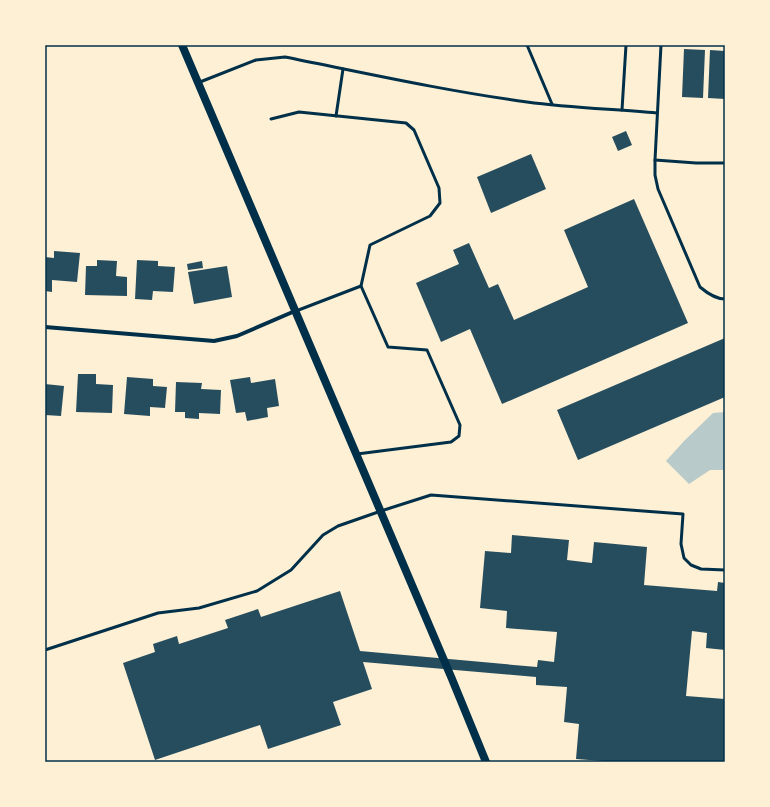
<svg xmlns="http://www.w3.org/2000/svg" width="770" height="807" viewBox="0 0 770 807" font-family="Arial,sans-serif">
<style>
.green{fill:#b9caca}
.building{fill:#264d5e}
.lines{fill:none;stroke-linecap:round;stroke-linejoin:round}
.service{stroke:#003049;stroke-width:3}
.minor{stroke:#003049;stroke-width:4}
.secondary{stroke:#003049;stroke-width:8}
.neatline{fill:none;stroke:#003049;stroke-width:1.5}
</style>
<rect width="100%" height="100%" fill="#fdf0d5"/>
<polygon class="green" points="725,412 725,470 710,470 689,484 666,461 684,441 713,413"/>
<g class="building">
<polygon points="684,49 705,50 703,98 682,97"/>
<polygon points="710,50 725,51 725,99 708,98"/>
<polygon points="626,131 632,145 618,151 612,137"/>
<polygon points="531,154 546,189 491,213 477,177"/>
<polygon points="634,199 688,323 502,404 470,329 441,342 416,283 459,264 453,250 469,243 489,288 498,284 514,320 588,287 564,230"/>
<polygon points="54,251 80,253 77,282 52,280 52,292 45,291 45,257 54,258"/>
<polygon points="97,260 117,261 116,276 127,277 127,296 85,295 86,266 97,266"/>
<polygon points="137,260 158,261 158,266 175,267 173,292 153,291 152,300 135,299"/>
<polygon points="202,261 203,268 188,270 187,264"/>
<polygon points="227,266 232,297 194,304 188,272"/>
<polygon points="725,338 725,397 578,460 557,410"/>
<polygon points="78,374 96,374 96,384 113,385 112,413 76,412"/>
<polygon points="127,377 153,379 153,386 167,387 165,408 150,407 150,416 124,414"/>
<polygon points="250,377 251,383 275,379 279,406 267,408 268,417 247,421 245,412 236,413 230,380"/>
<polygon points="176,382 202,383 201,389 221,390 220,414 199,413 199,419 185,418 185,412 175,412"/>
<polygon points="45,384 64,386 61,416 45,415"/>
<polygon points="512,535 569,540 567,560 592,563 594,542 647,547 644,585 717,591 718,582 725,583 724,616 725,617 725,650 706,648 707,633 692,631 686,696 725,699 725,762 616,762 576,759 579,724 564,722 567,687 536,685 536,677 363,662 372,689 333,702 341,725 268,749 260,725 155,760 123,663 155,652 153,644 177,636 179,644 228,628 225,620 258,609 261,617 340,591 360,651 537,667 538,660 554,662 557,632 506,628 507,611 480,608 485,551 511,553"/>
</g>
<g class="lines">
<g class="service">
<polyline points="527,45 552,104"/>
<path d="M661 45 655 160V175L658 189 700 287C707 293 715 299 725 299"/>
<path d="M200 82 256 60 285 57C365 73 446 91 527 102 570 108 614 109 657 113"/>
<polyline points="622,110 626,45"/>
<polyline points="336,116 343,69"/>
<polyline points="271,119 299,112 406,123 414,130 439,188 440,203 430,216 370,245 361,286 388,347 427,350 460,425 459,436 451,442 357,454"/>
<polyline points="655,160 696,163 725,163"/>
<polyline points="296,311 361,286"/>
<polyline points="45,650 158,613 199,608 257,591 291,570 323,535 338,526 381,511 431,495 683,514 681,544 684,558 691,565 701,569 725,570"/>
</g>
<polyline class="minor" points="45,327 214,341 237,336 295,311"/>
<polyline class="secondary" points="182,45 452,679 486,762"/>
</g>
<rect width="770" height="807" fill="none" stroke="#fdf0d5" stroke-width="92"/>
<rect x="46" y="46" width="678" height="715" class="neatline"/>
</svg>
